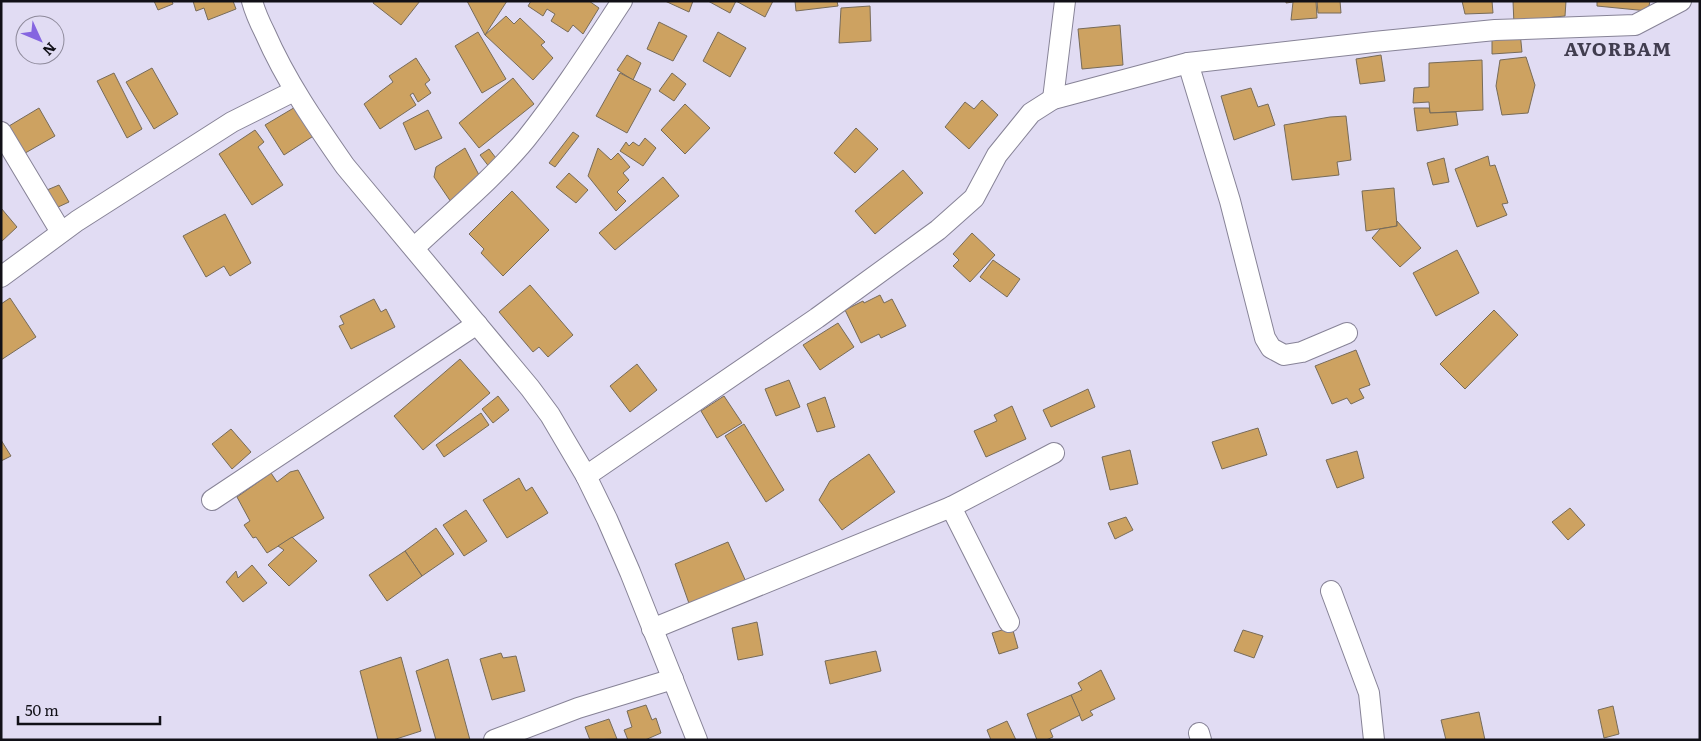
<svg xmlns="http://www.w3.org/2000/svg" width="1701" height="741" viewBox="0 0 1701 741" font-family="Literata,serif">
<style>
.building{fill:#cda261;stroke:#776b59}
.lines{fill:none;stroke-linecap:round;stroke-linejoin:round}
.minor-casing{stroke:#878397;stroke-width:22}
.minor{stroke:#fff;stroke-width:20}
.labels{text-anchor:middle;stroke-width:4;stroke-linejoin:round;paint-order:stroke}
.district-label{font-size:19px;font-weight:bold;letter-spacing:1px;fill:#413d4f;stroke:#e1dcf3}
</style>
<rect width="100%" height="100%" fill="#e1dcf3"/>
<g class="building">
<polygon points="154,1 172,1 173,4 158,10"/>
<polygon points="193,1 233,1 236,9 208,20 204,8 196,11"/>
<polygon points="374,1 420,1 401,25 373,3"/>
<polygon points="467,1 507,1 485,35"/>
<polygon points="531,1 589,1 599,8 583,34 573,25 568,32 551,21 555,14 547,9 543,16 528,6"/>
<polygon points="665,1 693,1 689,12"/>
<polygon points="708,1 736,1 730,13"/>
<polygon points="736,1 773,1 765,17"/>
<polygon points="795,1 837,1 838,6 796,11"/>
<polygon points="1286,1 1316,1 1317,18 1291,20 1293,2 1286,3"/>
<polygon points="1317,1 1340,1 1341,13 1318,13"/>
<polygon points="1462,1 1492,1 1493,13 1465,14"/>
<polygon points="1513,1 1566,1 1565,16 1535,19 1514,25"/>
<polygon points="1597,1 1650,1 1648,11 1597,6"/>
<polygon points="870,6 871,41 839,43 841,8"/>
<polygon points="506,16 514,24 520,18 545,42 541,45 553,58 533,80 485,35"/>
<polygon points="659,22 687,36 673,61 647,49"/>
<polygon points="1120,25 1123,65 1082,69 1078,29"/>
<polygon points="478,32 506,79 482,93 455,46"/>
<polygon points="718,32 746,48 730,77 703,61"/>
<polygon points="1520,32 1522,52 1492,54 1492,34"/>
<polygon points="627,55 641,63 633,80 617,70"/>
<polygon points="1381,55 1385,81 1360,84 1356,59"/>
<polygon points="1526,57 1535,85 1528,113 1502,115 1496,86 1500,60"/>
<polygon points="416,58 430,80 425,84 431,93 418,102 413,93 410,95 416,105 380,129 364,104 393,82 389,76"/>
<polygon points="1482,60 1483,110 1430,113 1429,102 1413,103 1414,88 1429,87 1429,63"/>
<polygon points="152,68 178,114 154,129 126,82"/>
<polygon points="114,73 142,129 127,138 97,81"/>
<polygon points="620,73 651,89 627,133 596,116"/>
<polygon points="672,73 686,84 674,101 659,91"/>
<polygon points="513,78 534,104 479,148 459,123"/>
<polygon points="1251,88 1258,107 1268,104 1275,125 1234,140 1221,96"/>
<polygon points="982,100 998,115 969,149 945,127 965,102 974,109"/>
<polygon points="685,104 710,128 685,154 661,130"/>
<polygon points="297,106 315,135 284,155 265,125"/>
<polygon points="39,108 55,136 20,156 4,129"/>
<polygon points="1414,108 1429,108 1430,113 1456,112 1458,125 1417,131"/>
<polygon points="428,110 442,138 415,150 403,123"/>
<polygon points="1346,116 1351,160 1337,162 1339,175 1292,180 1284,125 1330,117"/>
<polygon points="856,128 878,149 855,173 834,153"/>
<polygon points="255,130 264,142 258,147 283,185 252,205 219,154"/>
<polygon points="573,132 579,136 555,167 549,163"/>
<polygon points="645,138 656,148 643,166 620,151 626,142 629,146 633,142 639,146"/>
<polygon points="465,148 479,175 451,202 434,177 436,167"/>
<polygon points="598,148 611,160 618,153 630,167 623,173 629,180 617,192 626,201 616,211 588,176"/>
<polygon points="489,149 499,162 490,168 480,155"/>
<polygon points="1488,156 1490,166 1495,165 1508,203 1502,204 1507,215 1477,227 1455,169"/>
<polygon points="1444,158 1449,182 1433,185 1427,163"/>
<polygon points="903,170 923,193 875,234 855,211"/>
<polygon points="569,173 588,190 576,203 556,187"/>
<polygon points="663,177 679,196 615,250 599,233"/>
<polygon points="59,185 69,202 56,208 47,190"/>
<polygon points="1394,188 1397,226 1366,231 1362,191"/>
<polygon points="512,191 549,230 503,276 481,253 484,249 469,234"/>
<polygon points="1,208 17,227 1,242"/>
<polygon points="225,214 251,263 230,276 224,266 206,277 183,236"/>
<polygon points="1397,221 1421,248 1400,267 1372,238 1380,229 1397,226"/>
<polygon points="972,233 995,255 970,282 953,266 959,260 953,254"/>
<polygon points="1457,250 1479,293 1436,316 1413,273"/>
<polygon points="993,260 1020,279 1007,297 980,277"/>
<polygon points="530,285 573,335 548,357 539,347 533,352 499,312"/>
<polygon points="880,295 884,303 892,299 906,326 881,338 879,334 861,343 845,310 863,301 864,303"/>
<polygon points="10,298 36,337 1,360 1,304"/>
<polygon points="374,299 381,312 386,309 395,327 351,349 339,326 344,324 340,316"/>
<polygon points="1494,310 1518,335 1465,389 1440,364"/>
<polygon points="838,323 854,347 820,370 803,345"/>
<polygon points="1356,350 1370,385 1359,389 1364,398 1351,404 1347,398 1332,404 1315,366"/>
<polygon points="460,359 490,393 423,450 394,416"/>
<polygon points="637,364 657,390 630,412 610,386"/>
<polygon points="789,380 800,407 776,416 765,389"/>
<polygon points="1088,389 1095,407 1051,427 1043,410"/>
<polygon points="498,396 509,410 493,423 482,409"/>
<polygon points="724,396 742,423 717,438 701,411"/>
<polygon points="825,397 835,427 817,432 807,404"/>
<polygon points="1012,406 1026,439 986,457 974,431 997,421 994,415"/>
<polygon points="481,413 489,425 444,457 436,445"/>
<polygon points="744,424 784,490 766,502 725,436"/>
<polygon points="1258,428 1267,455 1222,469 1212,442"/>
<polygon points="231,429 251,452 232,469 212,444"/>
<polygon points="1,440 11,456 1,461"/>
<polygon points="1130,450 1138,484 1110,490 1102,457"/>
<polygon points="1357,451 1364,478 1337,488 1326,460"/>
<polygon points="869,454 895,492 842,530 819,500 830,481"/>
<polygon points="298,470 324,518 267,553 256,537 253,538 244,525 250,521 237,497 271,473 277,482 290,472"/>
<polygon points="519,478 526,491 532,487 548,513 507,538 483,500"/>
<polygon points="1570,508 1585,525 1568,540 1552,522"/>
<polygon points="466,510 487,541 464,556 443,525"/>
<polygon points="1126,517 1133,530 1115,539 1108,523"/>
<polygon points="436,528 454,554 422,576 405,551"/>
<polygon points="292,537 317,561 289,586 268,565 284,550 278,546"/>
<polygon points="728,542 747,584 691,609 675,564"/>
<polygon points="405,551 422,576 387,601 369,575"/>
<polygon points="252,565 267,583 243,602 226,582 236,571 238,578"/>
<polygon points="757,622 763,655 738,660 732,628"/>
<polygon points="1012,627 1018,648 999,654 992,633"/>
<polygon points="1243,630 1263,636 1254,658 1234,651"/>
<polygon points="876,651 881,671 830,684 825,661"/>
<polygon points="501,653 503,658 516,656 525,691 492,700 480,659"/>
<polygon points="401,657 421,731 393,740 378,740 360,671"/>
<polygon points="448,659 470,740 436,740 416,671"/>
<polygon points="1101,670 1115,699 1090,711 1093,715 1082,721 1071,695 1082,690 1078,683"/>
<polygon points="1071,695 1080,715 1050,730 1053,737 1046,740 1037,740 1027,714"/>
<polygon points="646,705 652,720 656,718 661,733 645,740 628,740 624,730 632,727 627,711"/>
<polygon points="1613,706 1619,734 1604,738 1598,710"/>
<polygon points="1479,712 1485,740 1446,740 1441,720"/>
<polygon points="609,719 617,739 590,740 585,727"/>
<polygon points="1007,721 1016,740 991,740 987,730"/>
</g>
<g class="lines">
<g class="minor-casing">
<g id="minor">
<path d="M252 1C255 12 260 23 265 33 286 81 315 123 345 166L530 388 550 415 586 476 607 519 630 572 697 740"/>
<polyline points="1188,63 1230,201 1265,338 1271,348 1284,355 1302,352 1347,333"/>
<polyline points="1053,99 1065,1"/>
<polyline points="1,132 61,232"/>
<path d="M414 248C451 213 494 178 526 139 561 95 591 48 622 1"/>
<polyline points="1,277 77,221 232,122 294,91"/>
<polyline points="586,476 817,318 938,230 974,198 997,155 1031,113 1053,99 1188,63 1374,42 1495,30 1635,25 1681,1"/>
<polyline points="212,500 477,324"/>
<polyline points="951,507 1009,622"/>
<polyline points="1331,591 1369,693 1374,740"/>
<polyline points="652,629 951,507 1054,453"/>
<polyline points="1199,733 1201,740"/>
<polyline points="494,740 578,708 673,679"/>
</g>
</g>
<use href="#minor" class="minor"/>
</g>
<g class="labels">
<g class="district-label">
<text x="1618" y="56">AVORBAM</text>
</g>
</g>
<rect width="1701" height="741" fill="none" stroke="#111017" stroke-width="5"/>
<g transform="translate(40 40) rotate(134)"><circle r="24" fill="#e1dcf3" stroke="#8e8a9b"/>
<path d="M0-4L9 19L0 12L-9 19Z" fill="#8565e0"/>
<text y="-8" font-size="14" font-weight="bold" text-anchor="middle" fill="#111017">N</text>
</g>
<path d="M18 716v8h142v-8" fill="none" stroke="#111017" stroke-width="2.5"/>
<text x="25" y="716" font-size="15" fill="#111017" stroke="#e1dcf3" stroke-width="4" paint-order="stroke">50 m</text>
</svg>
